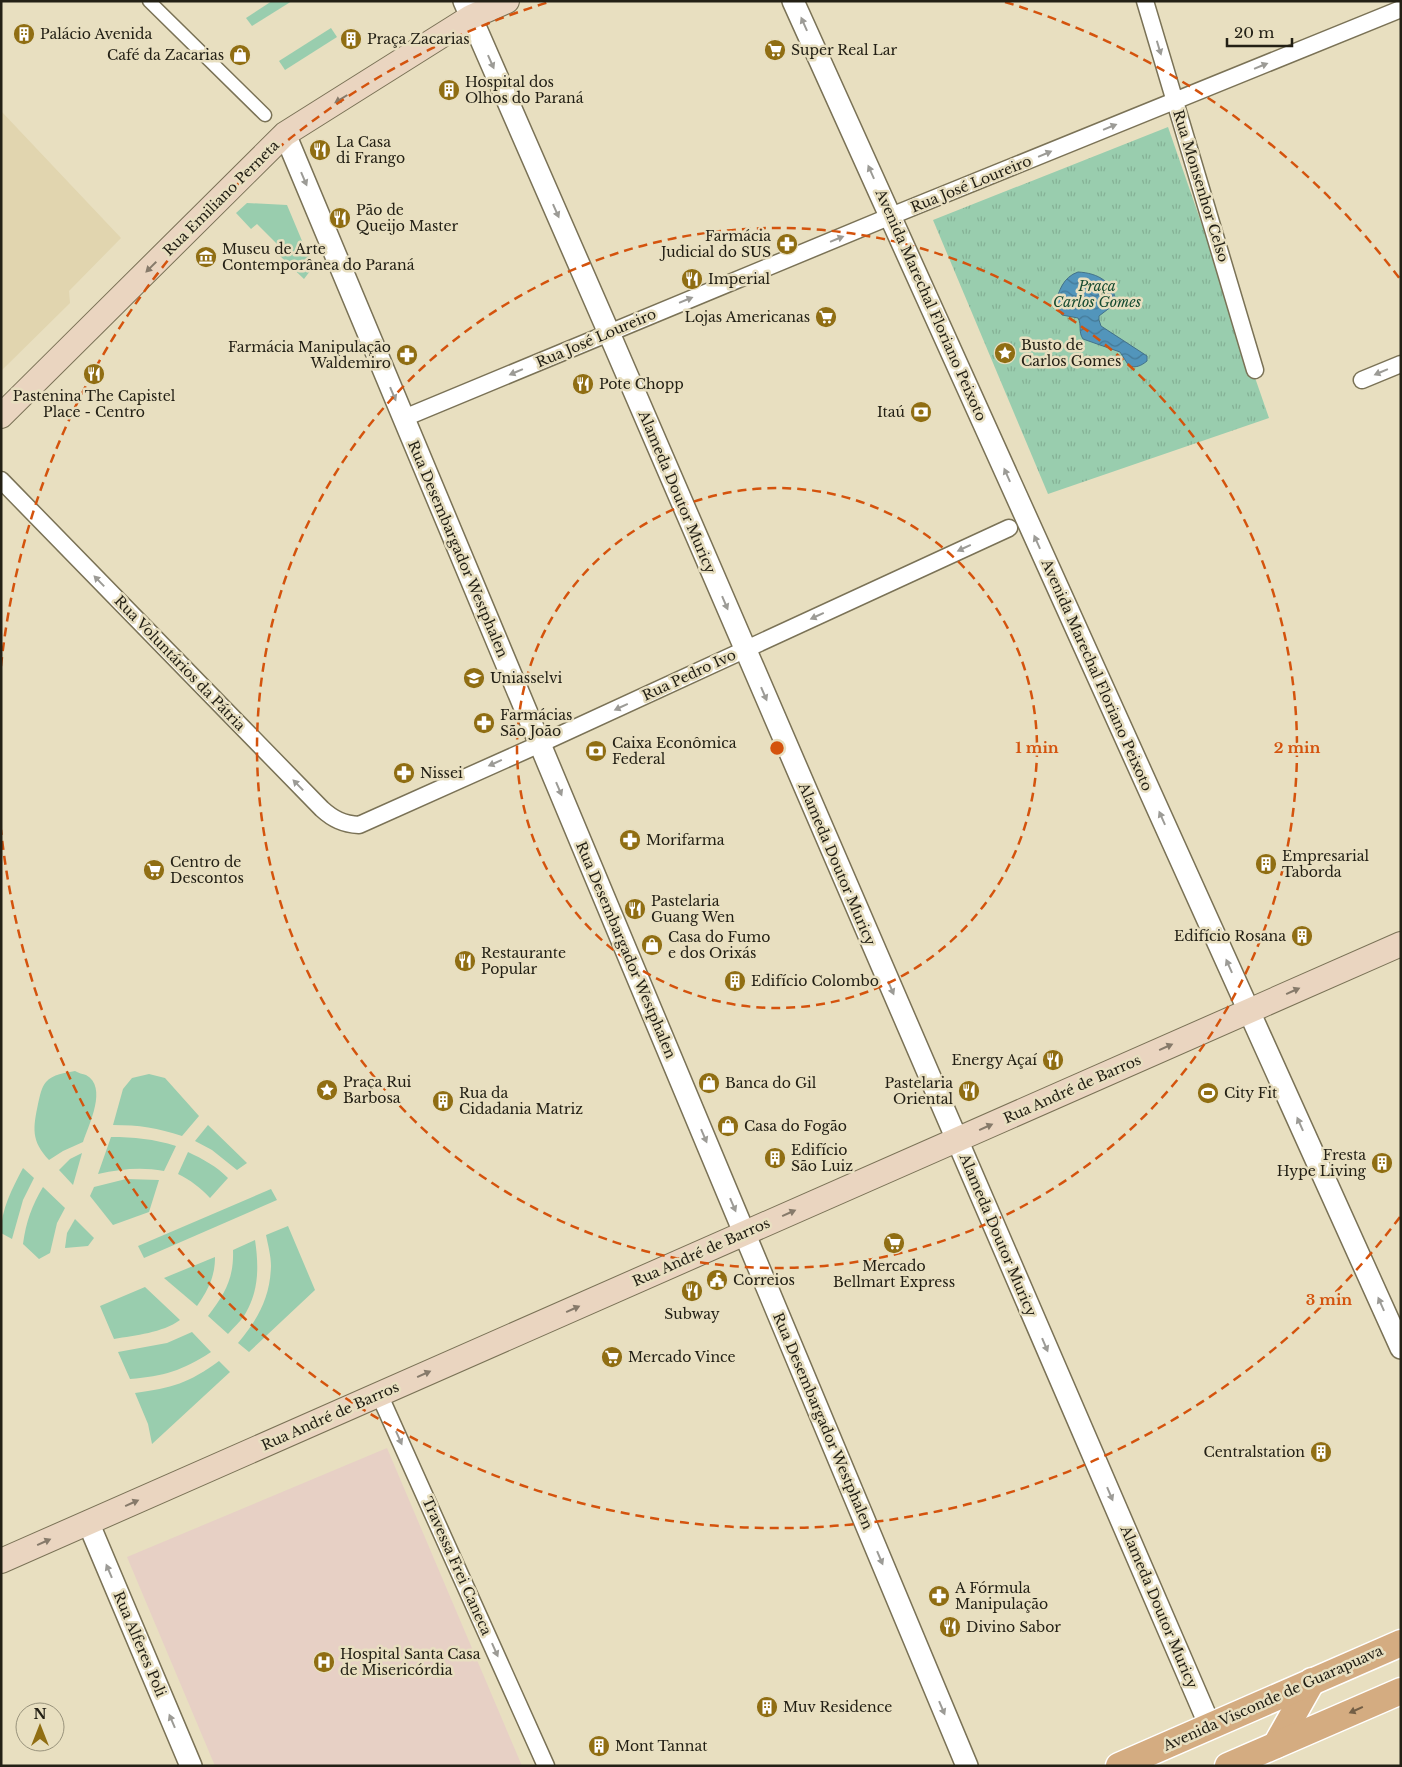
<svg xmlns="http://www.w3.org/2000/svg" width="1402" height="1767" viewBox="0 0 1402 1767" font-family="'Libre Baskerville',serif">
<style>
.built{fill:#e1d5af}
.medical{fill:#e7d0c5}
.grass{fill:#99cdae}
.park{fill:url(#park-tufts)}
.water{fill:url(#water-waves);stroke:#447289}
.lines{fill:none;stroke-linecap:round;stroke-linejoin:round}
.pedestrian-casing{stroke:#7a7256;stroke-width:15}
.minor-casing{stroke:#7a7256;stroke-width:19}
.tertiary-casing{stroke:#7a7256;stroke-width:24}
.secondary-casing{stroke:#7a7256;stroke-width:26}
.primary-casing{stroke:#fff;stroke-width:29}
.pedestrian{stroke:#fff;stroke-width:12}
.minor{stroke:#fff;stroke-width:16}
.tertiary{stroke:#fff;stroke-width:21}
.secondary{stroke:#ead5c0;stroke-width:24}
.primary{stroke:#d4ac81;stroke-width:26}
.oneway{fill:#9c9b96}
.oneway2{fill:#867a6a}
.oneway3{fill:#735f46}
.ring{fill:none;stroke:#d4530d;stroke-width:2.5;stroke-dasharray:9 6}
.labels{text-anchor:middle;stroke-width:5;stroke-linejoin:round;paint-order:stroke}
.poi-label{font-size:14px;fill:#232015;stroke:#e8dfc0;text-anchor:start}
.street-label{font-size:14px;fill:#232015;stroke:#e8dfc0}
.park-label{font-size:14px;font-style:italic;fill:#164b31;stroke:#e8dfc0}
.centre{fill:#d4530d;stroke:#e8dfc0;stroke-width:2.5}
.ring-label{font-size:15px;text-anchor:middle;font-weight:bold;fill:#d4530d;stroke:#e8dfc0;stroke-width:5;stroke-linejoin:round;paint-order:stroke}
</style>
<defs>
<pattern id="park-tufts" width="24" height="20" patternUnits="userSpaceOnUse" patternTransform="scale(1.25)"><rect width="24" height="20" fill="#99cdae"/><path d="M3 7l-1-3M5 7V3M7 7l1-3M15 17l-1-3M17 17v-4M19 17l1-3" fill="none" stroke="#84b095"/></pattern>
<pattern id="water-waves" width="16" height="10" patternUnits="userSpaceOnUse" patternTransform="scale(1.25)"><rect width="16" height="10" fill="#5295bb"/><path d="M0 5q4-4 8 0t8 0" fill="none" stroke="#447997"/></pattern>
</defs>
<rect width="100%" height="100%" fill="#e8dfc0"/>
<polygon class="built" points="1,111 121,238 69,291 70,303 1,371"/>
<polygon class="medical" points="387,1448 522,1766 215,1766 127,1557"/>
<g class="grass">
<polygon points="272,1 292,1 252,26 246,18"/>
<polygon points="331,28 337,37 285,70 279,61"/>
<polygon points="247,203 287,205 313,267 304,279 280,256 284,251 257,224 251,229 236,213"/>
<path d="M75 1071C78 1073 83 1074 86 1075 108 1087 89 1124 83 1142L63 1151 49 1160C31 1141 33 1128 38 1104 40 1096 41 1088 46 1082 53 1074 65 1073 75 1071Z"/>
<path d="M149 1074 165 1078 199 1116 182 1136C158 1128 139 1125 113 1125L123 1089 132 1078Z"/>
<polygon points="208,1125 247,1163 237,1170 212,1150 195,1141"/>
<path d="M111 1137C134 1137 154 1139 176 1146L164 1171C141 1167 121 1169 98 1174Z"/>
<path d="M188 1152C203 1159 216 1166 228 1178L210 1198C200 1187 190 1180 178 1174Z"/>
<polygon points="82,1153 73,1185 59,1170 70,1159"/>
<path d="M23 1168 34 1178 23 1200 12 1239 1 1233C1 1209 12 1189 23 1168Z"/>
<polygon points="126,1179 159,1180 149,1212 113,1225 90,1196 94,1187"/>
<path d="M43 1187 65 1208 57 1223 50 1253 39 1259 23 1244C26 1222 32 1205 43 1187Z"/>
<polygon points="271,1189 277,1200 144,1258 138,1246"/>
<polygon points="75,1219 94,1238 88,1246 65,1248 67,1233"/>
<path d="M288 1226 315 1290 249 1352 238 1343C258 1319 270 1298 271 1266 271 1256 268 1245 266 1235Z"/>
<path d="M255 1240C259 1267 259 1292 244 1316 240 1322 233 1328 228 1334L208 1316C225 1294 234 1278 233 1250Z"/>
<path d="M215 1257C215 1277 208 1290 197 1306L164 1278Z"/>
<path d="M145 1287 180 1320C162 1333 136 1335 114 1339L100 1306Z"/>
<path d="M192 1332 211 1352C182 1371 164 1376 130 1379L118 1352 167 1343Z"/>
<path d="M219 1361 230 1372 152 1444 148 1424 135 1393C172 1388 189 1383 219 1361Z"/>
</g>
<polygon class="park" points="1168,127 1269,418 1048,494 933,220"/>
<path class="water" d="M1078 272C1098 273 1114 282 1116 303L1099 316V320L1101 326 1144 354 1147 356V361C1141 366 1136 368 1129 366L1120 352 1083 339C1078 332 1082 325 1078 318L1062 315 1055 304C1059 291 1063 277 1078 272Z"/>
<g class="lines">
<g class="pedestrian-casing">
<polyline id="pedestrian" points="149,1 265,115"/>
</g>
<g class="minor-casing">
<g id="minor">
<polyline points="1145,1 1255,370"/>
<polyline points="1362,380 1401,364"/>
<polyline points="404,418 891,216 1401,9"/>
<path d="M1 480 322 809C333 819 343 824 359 825L540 744 1009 528"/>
<polyline points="379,1394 546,1766"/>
</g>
</g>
<g class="tertiary-casing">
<g id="tertiary">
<polyline points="464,1 609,333 1210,1726"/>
<polyline points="793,1 1401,1348"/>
<polyline points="285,134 967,1766"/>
<polyline points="88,1522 191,1766"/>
</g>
</g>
<g class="secondary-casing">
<g id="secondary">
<polyline points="1,416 285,134 471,17 507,1"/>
<polyline points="1,1561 1401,944"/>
</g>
</g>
<g class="primary-casing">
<g id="primary">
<polyline points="1276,1745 1312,1681"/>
<polyline points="1119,1766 1401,1643"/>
<polyline points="1228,1766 1401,1691"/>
</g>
</g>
<use href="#pedestrian" class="pedestrian"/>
<use href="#minor" class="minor"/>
<use href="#tertiary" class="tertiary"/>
<use href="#secondary" class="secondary"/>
<use href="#primary" class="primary"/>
</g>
<defs><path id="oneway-solid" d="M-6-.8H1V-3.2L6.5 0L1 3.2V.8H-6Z" transform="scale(1.25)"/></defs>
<g class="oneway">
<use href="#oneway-solid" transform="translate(804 24) rotate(-114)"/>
<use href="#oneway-solid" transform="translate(1159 48) rotate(73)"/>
<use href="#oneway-solid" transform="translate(491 62) rotate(66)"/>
<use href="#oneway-solid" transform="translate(1261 66) rotate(-22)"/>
<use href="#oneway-solid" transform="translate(1110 127) rotate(-22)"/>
<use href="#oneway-solid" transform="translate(1045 154) rotate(-23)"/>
<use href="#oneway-solid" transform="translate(871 172) rotate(-114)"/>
<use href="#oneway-solid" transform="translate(304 179) rotate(67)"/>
<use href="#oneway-solid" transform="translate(556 211) rotate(66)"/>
<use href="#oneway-solid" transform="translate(837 239) rotate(-22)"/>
<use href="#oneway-solid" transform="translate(686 300) rotate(-22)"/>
<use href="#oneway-solid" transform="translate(516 372) rotate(157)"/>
<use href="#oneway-solid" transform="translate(1381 372) rotate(157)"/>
<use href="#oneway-solid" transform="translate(393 394) rotate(67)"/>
<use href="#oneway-solid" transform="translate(1007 475) rotate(-114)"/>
<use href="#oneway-solid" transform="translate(1037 542) rotate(-114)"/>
<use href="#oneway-solid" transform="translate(964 548) rotate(155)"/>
<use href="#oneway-solid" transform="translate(99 581) rotate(-134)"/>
<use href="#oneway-solid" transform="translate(725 603) rotate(67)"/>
<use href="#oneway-solid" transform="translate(817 616) rotate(155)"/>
<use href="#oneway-solid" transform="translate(764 694) rotate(67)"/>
<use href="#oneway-solid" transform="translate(621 707) rotate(155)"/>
<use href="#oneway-solid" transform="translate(495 763) rotate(156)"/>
<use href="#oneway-solid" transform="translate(298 785) rotate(-134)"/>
<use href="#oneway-solid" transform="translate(559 789) rotate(67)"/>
<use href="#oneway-solid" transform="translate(1162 818) rotate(-114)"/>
<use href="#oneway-solid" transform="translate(1229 966) rotate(-114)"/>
<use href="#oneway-solid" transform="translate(891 988) rotate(67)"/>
<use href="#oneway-solid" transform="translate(1300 1124) rotate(-114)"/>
<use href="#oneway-solid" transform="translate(704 1136) rotate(67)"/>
<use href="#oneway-solid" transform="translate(733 1205) rotate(67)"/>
<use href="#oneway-solid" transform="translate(1381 1304) rotate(-114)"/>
<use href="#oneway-solid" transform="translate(1045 1345) rotate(67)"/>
<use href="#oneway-solid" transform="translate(399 1438) rotate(66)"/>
<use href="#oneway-solid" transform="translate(1110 1494) rotate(67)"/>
<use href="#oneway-solid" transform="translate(880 1558) rotate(67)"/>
<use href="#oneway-solid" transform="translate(109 1571) rotate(-113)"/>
<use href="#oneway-solid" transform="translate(495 1650) rotate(66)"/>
<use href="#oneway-solid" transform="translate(942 1708) rotate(67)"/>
<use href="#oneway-solid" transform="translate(172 1721) rotate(-113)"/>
</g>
<g class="oneway2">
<use href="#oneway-solid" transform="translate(341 99) rotate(148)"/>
<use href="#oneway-solid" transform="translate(151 267) rotate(135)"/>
<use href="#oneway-solid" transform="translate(1293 991) rotate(-24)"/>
<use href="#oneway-solid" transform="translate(1166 1047) rotate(-24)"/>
<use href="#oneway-solid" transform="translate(986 1127) rotate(-24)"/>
<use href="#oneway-solid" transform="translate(789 1213) rotate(-24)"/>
<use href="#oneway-solid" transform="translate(573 1309) rotate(-24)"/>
<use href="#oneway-solid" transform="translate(424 1374) rotate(-24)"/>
<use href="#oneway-solid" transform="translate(132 1503) rotate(-24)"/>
<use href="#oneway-solid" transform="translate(44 1542) rotate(-24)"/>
</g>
<use class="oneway3" href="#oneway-solid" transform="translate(1356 1710) rotate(156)"/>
<g class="ring">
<circle cx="777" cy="748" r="260"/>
<circle cx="777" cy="748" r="520"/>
<path d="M1400 1217A780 780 0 0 1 1 830M1 666A780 780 0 0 1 549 2M1005 2A780 780 0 0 1 1400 279"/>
</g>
<defs>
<g id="building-disc" transform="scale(1.125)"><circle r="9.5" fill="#906e13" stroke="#e8dfc0"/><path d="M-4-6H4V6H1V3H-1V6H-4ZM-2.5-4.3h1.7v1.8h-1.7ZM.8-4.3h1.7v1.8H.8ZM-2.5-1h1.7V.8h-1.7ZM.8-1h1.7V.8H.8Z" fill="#fff"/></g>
<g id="supermarket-disc" transform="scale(1.125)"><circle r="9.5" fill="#906e13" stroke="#e8dfc0"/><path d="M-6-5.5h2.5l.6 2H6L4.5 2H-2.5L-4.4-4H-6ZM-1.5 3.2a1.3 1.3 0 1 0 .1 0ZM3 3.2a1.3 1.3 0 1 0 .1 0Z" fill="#fff"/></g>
<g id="shop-disc" transform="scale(1.125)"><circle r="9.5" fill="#906e13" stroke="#e8dfc0"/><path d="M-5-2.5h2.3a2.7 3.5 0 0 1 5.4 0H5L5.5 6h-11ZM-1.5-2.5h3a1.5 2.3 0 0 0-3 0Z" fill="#fff"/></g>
<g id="restaurant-disc" transform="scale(1.125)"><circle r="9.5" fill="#906e13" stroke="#e8dfc0"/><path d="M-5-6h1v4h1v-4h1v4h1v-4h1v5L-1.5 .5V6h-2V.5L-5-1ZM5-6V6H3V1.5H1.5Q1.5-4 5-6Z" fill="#fff"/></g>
<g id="pharmacy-disc" transform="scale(1.125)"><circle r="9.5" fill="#906e13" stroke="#e8dfc0"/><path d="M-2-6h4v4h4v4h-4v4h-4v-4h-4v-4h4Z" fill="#fff"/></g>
<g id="museum-disc" transform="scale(1.125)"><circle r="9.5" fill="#906e13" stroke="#e8dfc0"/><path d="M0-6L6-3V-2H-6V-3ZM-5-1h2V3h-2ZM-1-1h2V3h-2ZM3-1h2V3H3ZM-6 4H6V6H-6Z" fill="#fff"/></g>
<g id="sight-disc" transform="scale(1.125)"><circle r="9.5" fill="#906e13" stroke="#e8dfc0"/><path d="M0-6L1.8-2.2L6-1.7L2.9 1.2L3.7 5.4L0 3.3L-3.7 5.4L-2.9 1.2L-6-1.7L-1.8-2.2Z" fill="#fff"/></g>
<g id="bank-disc" transform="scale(1.125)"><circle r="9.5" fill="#906e13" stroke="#e8dfc0"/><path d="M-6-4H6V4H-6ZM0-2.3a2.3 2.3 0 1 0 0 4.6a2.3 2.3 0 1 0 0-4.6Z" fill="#fff"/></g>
<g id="university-disc" transform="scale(1.125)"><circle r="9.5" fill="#906e13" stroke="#e8dfc0"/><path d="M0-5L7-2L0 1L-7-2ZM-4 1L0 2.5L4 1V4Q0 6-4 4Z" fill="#fff"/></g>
<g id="stadium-disc" transform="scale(1.125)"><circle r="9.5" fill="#906e13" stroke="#e8dfc0"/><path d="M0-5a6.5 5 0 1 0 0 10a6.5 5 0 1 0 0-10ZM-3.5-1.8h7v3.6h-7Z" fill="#fff"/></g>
<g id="civic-disc" transform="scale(1.125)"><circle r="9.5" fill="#906e13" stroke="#e8dfc0"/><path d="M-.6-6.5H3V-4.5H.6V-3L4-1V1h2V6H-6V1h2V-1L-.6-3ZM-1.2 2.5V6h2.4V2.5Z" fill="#fff"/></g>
<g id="hospital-disc" transform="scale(1.125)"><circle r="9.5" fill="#906e13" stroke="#e8dfc0"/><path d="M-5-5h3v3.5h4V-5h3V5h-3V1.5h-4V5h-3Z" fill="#fff"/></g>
</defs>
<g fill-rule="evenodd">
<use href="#building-disc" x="24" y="34"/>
<use href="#building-disc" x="351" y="39"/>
<use href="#supermarket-disc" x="775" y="50"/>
<use href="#shop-disc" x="240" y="55"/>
<use href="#building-disc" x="449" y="90"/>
<use href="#restaurant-disc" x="320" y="150"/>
<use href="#restaurant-disc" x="340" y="218"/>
<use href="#pharmacy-disc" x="787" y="244"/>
<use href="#museum-disc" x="206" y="257"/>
<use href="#restaurant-disc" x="692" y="279"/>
<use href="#supermarket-disc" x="826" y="317"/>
<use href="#sight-disc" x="1005" y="353"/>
<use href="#pharmacy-disc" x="407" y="355"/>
<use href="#restaurant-disc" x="94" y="374"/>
<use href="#restaurant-disc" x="583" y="384"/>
<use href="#bank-disc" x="921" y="412"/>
<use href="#university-disc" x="474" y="678"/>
<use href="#pharmacy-disc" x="484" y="723"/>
<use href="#bank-disc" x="596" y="751"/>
<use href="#pharmacy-disc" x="404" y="773"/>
<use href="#pharmacy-disc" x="630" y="840"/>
<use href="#building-disc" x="1266" y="864"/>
<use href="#supermarket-disc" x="154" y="870"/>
<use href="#restaurant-disc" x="635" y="909"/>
<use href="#building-disc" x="1302" y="936"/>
<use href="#shop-disc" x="652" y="945"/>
<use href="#restaurant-disc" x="465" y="961"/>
<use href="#building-disc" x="735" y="981"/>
<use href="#restaurant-disc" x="1053" y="1060"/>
<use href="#shop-disc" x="709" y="1083"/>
<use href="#sight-disc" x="327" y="1090"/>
<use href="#restaurant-disc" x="969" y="1091"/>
<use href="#stadium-disc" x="1208" y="1093"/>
<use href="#building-disc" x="443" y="1101"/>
<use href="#shop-disc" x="728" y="1126"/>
<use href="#building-disc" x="775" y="1158"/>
<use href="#building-disc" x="1382" y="1163"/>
<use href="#supermarket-disc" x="894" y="1243"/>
<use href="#civic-disc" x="717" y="1280"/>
<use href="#restaurant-disc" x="692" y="1291"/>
<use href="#supermarket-disc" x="612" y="1357"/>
<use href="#building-disc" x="1321" y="1452"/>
<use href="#pharmacy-disc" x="939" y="1596"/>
<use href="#restaurant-disc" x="950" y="1627"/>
<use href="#hospital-disc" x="324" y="1662"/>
<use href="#building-disc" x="767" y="1707"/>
<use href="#building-disc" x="599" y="1746"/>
</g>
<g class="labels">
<g class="poi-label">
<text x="40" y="39">Palácio Avenida</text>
<text x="367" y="44">Praça Zacarias</text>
<text x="791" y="55">Super Real Lar</text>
<text x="224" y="60" text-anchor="end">Café da Zacarias</text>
<text x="465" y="87">Hospital dos<tspan x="465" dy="16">Olhos do Paraná</tspan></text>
<text x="336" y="147">La Casa<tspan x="336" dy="16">di Frango</tspan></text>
<text x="356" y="215">Pão de<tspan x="356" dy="16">Queijo Master</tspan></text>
<text x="771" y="241" text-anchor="end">Farmácia<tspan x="771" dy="16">Judicial do SUS</tspan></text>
<text x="222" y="254">Museu de Arte<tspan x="222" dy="16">Contemporânea do Paraná</tspan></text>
<text x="708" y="284">Imperial</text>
<text x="810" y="322" text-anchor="end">Lojas Americanas</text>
<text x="1021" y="350">Busto de<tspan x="1021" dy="16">Carlos Gomes</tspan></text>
<text x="391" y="352" text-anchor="end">Farmácia Manipulação<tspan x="391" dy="16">Waldemiro</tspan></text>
<text x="599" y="389">Pote Chopp</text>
<text x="94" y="401" text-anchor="middle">Pastenina The Capistel<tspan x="94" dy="16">Place - Centro</tspan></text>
<text x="905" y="417" text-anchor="end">Itaú</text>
<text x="490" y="683">Uniasselvi</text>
<text x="500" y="720">Farmácias<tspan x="500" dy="16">São João</tspan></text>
<text x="612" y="748">Caixa Econômica<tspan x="612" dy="16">Federal</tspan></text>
<text x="420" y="778">Nissei</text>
<text x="646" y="845">Morifarma</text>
<text x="1282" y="861">Empresarial<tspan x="1282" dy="16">Taborda</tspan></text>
<text x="170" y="867">Centro de<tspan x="170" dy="16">Descontos</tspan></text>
<text x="651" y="906">Pastelaria<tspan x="651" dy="16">Guang Wen</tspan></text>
<text x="1286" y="941" text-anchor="end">Edifício Rosana</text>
<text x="668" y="942">Casa do Fumo<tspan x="668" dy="16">e dos Orixás</tspan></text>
<text x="481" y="958">Restaurante<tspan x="481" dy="16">Popular</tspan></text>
<text x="751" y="986">Edifício Colombo</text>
<text x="1037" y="1065" text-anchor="end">Energy Açaí</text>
<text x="343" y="1087">Praça Rui<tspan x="343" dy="16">Barbosa</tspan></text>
<text x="725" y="1088">Banca do Gil</text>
<text x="953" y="1088" text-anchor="end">Pastelaria<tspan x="953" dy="16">Oriental</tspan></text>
<text x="459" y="1098">Rua da<tspan x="459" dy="16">Cidadania Matriz</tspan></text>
<text x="1224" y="1098">City Fit</text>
<text x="744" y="1131">Casa do Fogão</text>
<text x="791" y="1155">Edifício<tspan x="791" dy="16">São Luiz</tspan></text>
<text x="1366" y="1160" text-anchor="end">Fresta<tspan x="1366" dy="16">Hype Living</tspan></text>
<text x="894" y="1271" text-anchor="middle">Mercado<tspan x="894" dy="16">Bellmart Express</tspan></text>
<text x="733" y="1285">Correios</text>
<text x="692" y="1319" text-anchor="middle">Subway</text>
<text x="628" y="1362">Mercado Vince</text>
<text x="1305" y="1457" text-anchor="end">Centralstation</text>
<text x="955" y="1593">A Fórmula<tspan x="955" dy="16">Manipulação</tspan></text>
<text x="966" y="1632">Divino Sabor</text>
<text x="340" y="1659">Hospital Santa Casa<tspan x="340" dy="16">de Misericórdia</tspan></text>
<text x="783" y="1712">Muv Residence</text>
<text x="615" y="1751">Mont Tannat</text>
</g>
<g class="street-label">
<text transform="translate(971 184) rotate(-22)" y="5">Rua José Loureiro</text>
<text transform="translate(1201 186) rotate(73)" y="5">Rua Monsenhor Celso</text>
<text transform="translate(221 198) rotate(-45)" y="5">Rua Emiliano Perneta</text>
<text transform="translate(931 305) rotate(66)" y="5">Avenida Marechal Floriano Peixoto</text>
<text transform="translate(596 338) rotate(-23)" y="5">Rua José Loureiro</text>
<text transform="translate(677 492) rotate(67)" y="5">Alameda Doutor Muricy</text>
<text transform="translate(458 549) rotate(67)" y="5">Rua Desembargador Westphalen</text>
<text transform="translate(180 663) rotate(46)" y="5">Rua Voluntários da Pátria</text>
<text transform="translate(689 675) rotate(-25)" y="5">Rua Pedro Ivo</text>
<text transform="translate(1097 675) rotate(66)" y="5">Avenida Marechal Floriano Peixoto</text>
<text transform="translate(837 864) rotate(67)" y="5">Alameda Doutor Muricy</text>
<text transform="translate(626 950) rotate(67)" y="5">Rua Desembargador Westphalen</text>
<text transform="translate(1072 1089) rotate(-24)" y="5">Rua André de Barros</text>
<text transform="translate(998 1235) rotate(67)" y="5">Alameda Doutor Muricy</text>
<text transform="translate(701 1252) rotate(-24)" y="5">Rua André de Barros</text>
<text transform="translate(330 1416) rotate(-24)" y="5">Rua André de Barros</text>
<text transform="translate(823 1421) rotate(67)" y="5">Rua Desembargador Westphalen</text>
<text transform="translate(457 1566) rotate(66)" y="5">Travessa Frei Caneca</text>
<text transform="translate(1159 1607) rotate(67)" y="5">Alameda Doutor Muricy</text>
<text transform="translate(140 1644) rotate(67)" y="5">Rua Alferes Poli</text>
<text transform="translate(1273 1698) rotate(-24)" y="5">Avenida Visconde de Guarapuava</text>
</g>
<g class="park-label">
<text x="1097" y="291">Praça<tspan x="1097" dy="16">Carlos Gomes</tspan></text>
</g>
</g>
<circle cx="777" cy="748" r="8" class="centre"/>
<g class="ring-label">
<text x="1037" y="753">1 min</text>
<text x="1297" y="753">2 min</text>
<text x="1329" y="1305">3 min</text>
</g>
<rect width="1402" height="1767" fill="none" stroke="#232015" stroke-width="5"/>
<g transform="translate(40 1727)"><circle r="24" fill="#e8dfc0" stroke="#99937c"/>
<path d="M0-4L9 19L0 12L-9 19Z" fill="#906e13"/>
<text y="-8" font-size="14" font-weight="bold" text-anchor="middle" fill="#232015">N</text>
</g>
<path d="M1227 38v8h65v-8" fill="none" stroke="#232015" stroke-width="2.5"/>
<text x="1234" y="38" font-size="15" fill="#232015" stroke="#e8dfc0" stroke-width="4" paint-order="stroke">20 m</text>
</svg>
